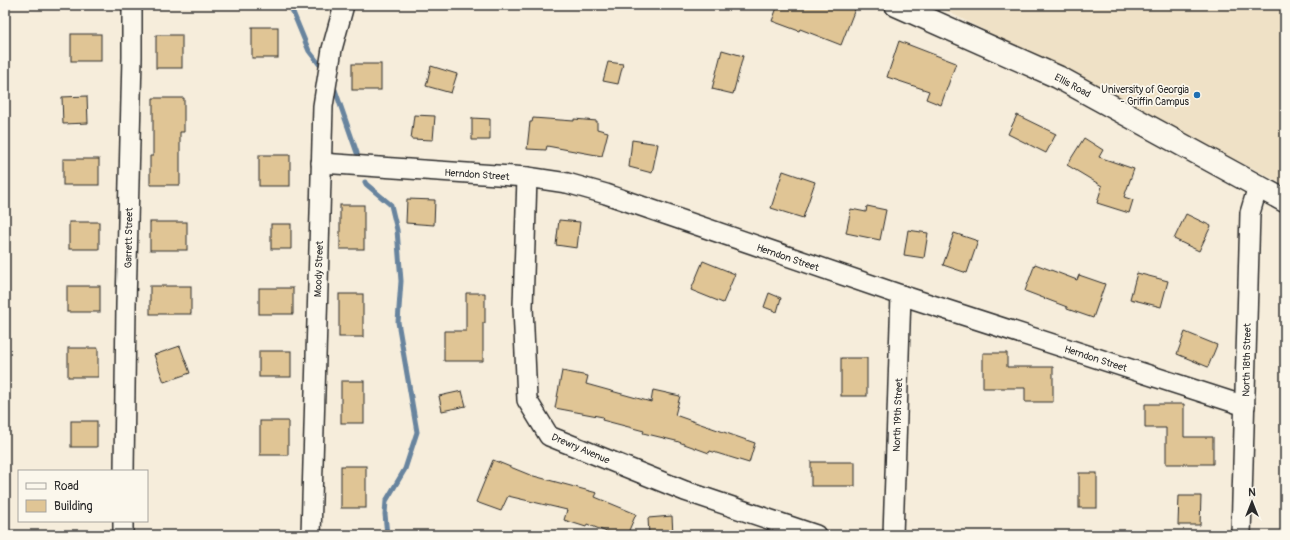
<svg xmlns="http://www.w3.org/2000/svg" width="1290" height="540" viewBox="0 0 1290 540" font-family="Pangolin,sans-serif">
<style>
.built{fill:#efe1c6}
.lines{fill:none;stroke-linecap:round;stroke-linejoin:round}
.stream{stroke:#68849e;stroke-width:5}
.building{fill:#e0c595;stroke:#2b2b2b}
.minor-casing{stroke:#2b2b2b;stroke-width:22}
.tertiary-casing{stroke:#2b2b2b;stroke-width:25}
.minor{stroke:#fbf7ec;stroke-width:19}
.tertiary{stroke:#fbf7ec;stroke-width:22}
.poi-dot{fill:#1f6fb2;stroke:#fbf7ec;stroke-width:1.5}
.labels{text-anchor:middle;stroke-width:3.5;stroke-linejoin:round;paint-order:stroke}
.street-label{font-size:10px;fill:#2b2b2b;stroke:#fbf7ec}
.poi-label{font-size:10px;fill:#2b2b2b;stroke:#fbf7ec;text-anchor:end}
</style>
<rect width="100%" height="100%" fill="#f6eddb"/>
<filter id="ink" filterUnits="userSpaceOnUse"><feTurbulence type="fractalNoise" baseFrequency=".025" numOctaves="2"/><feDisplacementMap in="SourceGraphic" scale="8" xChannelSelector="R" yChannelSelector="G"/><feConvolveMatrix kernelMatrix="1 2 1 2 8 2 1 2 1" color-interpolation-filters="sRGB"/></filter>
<g filter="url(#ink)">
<polygon class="built" points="935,5 1285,5 1285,185"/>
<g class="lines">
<g class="stream">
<polyline points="290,5 309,51 323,69"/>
<polyline points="333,84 357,153"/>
<polyline points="365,182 366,184 391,205 397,230 401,281 398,322 417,432 405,469 386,501 385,514 387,535"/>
</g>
</g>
<g class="building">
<polygon points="778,5 843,5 855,9 841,45 800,29 799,31 772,21"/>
<rect x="252" y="27" width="26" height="31"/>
<rect x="71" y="34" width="30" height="27"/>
<rect x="156" y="35" width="26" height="33"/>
<polygon points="899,41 956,63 941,105 926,99 929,91 887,77"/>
<polygon points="722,50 743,56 733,94 712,89"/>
<polygon points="608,62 623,64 618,84 603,81"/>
<rect x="352" y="64" width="29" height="26"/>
<polygon points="431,66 457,74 451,93 426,86"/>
<polygon points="87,96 88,123 63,124 62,97"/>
<polygon points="153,98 184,98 184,132 180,132 180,185 150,185 150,156 153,156"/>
<polygon points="414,115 435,116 433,140 411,139"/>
<polygon points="1017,115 1056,134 1046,153 1008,134"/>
<polygon points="472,118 490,119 490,140 472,140"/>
<polygon points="533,118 574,121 574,119 597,121 597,129 608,132 602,156 547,146 546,150 527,149 530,122 532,122"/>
<polygon points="1084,138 1103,150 1099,157 1134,169 1124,197 1133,200 1129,213 1097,203 1102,186 1067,165"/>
<polygon points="632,140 658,144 652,173 629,167"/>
<rect x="259" y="155" width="31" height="31"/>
<rect x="63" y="159" width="36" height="26"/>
<polygon points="783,171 815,182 803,218 771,208"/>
<polygon points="407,199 435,200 434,225 406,223"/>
<rect x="340" y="205" width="24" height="44"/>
<polygon points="867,206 886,210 880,240 846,233 851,209 866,212"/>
<polygon points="1186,214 1211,226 1199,251 1174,239"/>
<polygon points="559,220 580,222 577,248 556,245"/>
<rect x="69" y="222" width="30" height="27"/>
<rect x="150" y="222" width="37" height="28"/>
<rect x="271" y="224" width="20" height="25"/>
<polygon points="908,230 928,233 924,258 904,255"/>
<polygon points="954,233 978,241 967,273 943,265"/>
<polygon points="703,261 735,274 723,303 691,290"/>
<polygon points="1035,264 1077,280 1079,275 1105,284 1093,318 1067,309 1067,307 1025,291"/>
<polygon points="1137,273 1168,281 1161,307 1130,299"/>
<rect x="67" y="286" width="33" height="26"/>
<rect x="150" y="286" width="41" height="28"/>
<rect x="259" y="288" width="34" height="26"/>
<polygon points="466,293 485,293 485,323 483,323 483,361 444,361 444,331 466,331"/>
<polygon points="769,293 781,298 777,312 764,307"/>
<rect x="339" y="294" width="24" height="43"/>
<polygon points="1185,332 1217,345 1208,367 1177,354"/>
<polygon points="180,346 190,373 164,382 154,355"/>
<rect x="68" y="348" width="30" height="29"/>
<rect x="259" y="351" width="32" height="26"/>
<polygon points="983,353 1007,353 1007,367 1053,367 1053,402 1025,402 1025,388 983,388"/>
<rect x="841" y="358" width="26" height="38"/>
<polygon points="562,371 588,376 586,384 651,402 653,390 680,396 675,415 755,443 749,463 710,451 709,453 676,441 643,433 644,431 602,420 603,417 555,408"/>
<rect x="341" y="381" width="23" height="42"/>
<polygon points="462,391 466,406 442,411 439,396"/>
<polygon points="1145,404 1184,404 1184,437 1213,437 1213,464 1166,464 1166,428 1145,428"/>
<rect x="71" y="421" width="26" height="26"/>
<rect x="260" y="421" width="28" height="34"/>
<polygon points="493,460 530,475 597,493 595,497 636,514 627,535 614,535 587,524 586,527 564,520 567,510 508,496 501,511 476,502"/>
<rect x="811" y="462" width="44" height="24"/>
<rect x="341" y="466" width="25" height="42"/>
<rect x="1079" y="473" width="18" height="35"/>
<polygon points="1179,496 1201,496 1200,525 1178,525"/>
<polygon points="672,516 673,535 649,535 648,518"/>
</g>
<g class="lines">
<g class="minor-casing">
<g id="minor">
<polyline points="321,163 527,177 567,183 606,194 901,295 1245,406"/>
<polyline points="527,177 523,307 527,400 549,436 685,491 816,535"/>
<polyline points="124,471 126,305 132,57 132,5"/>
<polyline points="123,535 123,521"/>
<polyline points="311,535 323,106 332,49 344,5"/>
<polyline points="893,535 901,295"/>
<polyline points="1241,535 1250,213 1258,186"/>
</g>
</g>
<g class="tertiary-casing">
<polyline id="tertiary" points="896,5 1058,77 1285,201"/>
</g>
<use href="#minor" class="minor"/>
<use href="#tertiary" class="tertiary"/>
</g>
</g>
<circle class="poi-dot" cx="1197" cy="95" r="4"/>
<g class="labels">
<g class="street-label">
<text transform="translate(1073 85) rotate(28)" y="4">Ellis Road</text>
<text transform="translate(477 174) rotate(4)" y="4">Herndon Street</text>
<text transform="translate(128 238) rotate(-89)" y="4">Garrett Street</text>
<text transform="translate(788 257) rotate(19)" y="4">Herndon Street</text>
<text transform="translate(318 269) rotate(-88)" y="4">Moody Street</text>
<text transform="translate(1096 358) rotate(18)" y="4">Herndon Street</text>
<text transform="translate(1246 360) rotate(-89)" y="4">North 18th Street</text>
<text transform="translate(897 415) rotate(-88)" y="4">North 19th Street</text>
<text transform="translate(581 448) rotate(23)" y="4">Drewry Avenue</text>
</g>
<g class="poi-label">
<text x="1189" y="93">University of Georgia<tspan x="1189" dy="12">- Griffin Campus</tspan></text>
</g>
</g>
<rect width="1290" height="540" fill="none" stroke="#fbf7ec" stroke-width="20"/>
<rect x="10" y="10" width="1270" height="520" fill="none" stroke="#2b2b2b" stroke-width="1.5" filter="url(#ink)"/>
<rect x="18" y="470" width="130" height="52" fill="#fbf7ec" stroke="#a8a59f"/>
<rect x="26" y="483" width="20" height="6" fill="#fbf7ec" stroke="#a8a59f"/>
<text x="54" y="490" font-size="12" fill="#2b2b2b">Road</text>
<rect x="26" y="500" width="20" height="12" fill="#e0c595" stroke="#a8a59f"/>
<text x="54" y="510" font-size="12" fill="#2b2b2b">Building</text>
<g transform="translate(1252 502)" stroke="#fbf7ec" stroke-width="3" paint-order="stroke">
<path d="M0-3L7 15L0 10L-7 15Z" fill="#2b2b2b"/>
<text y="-6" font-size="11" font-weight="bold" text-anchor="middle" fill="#2b2b2b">N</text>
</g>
</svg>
